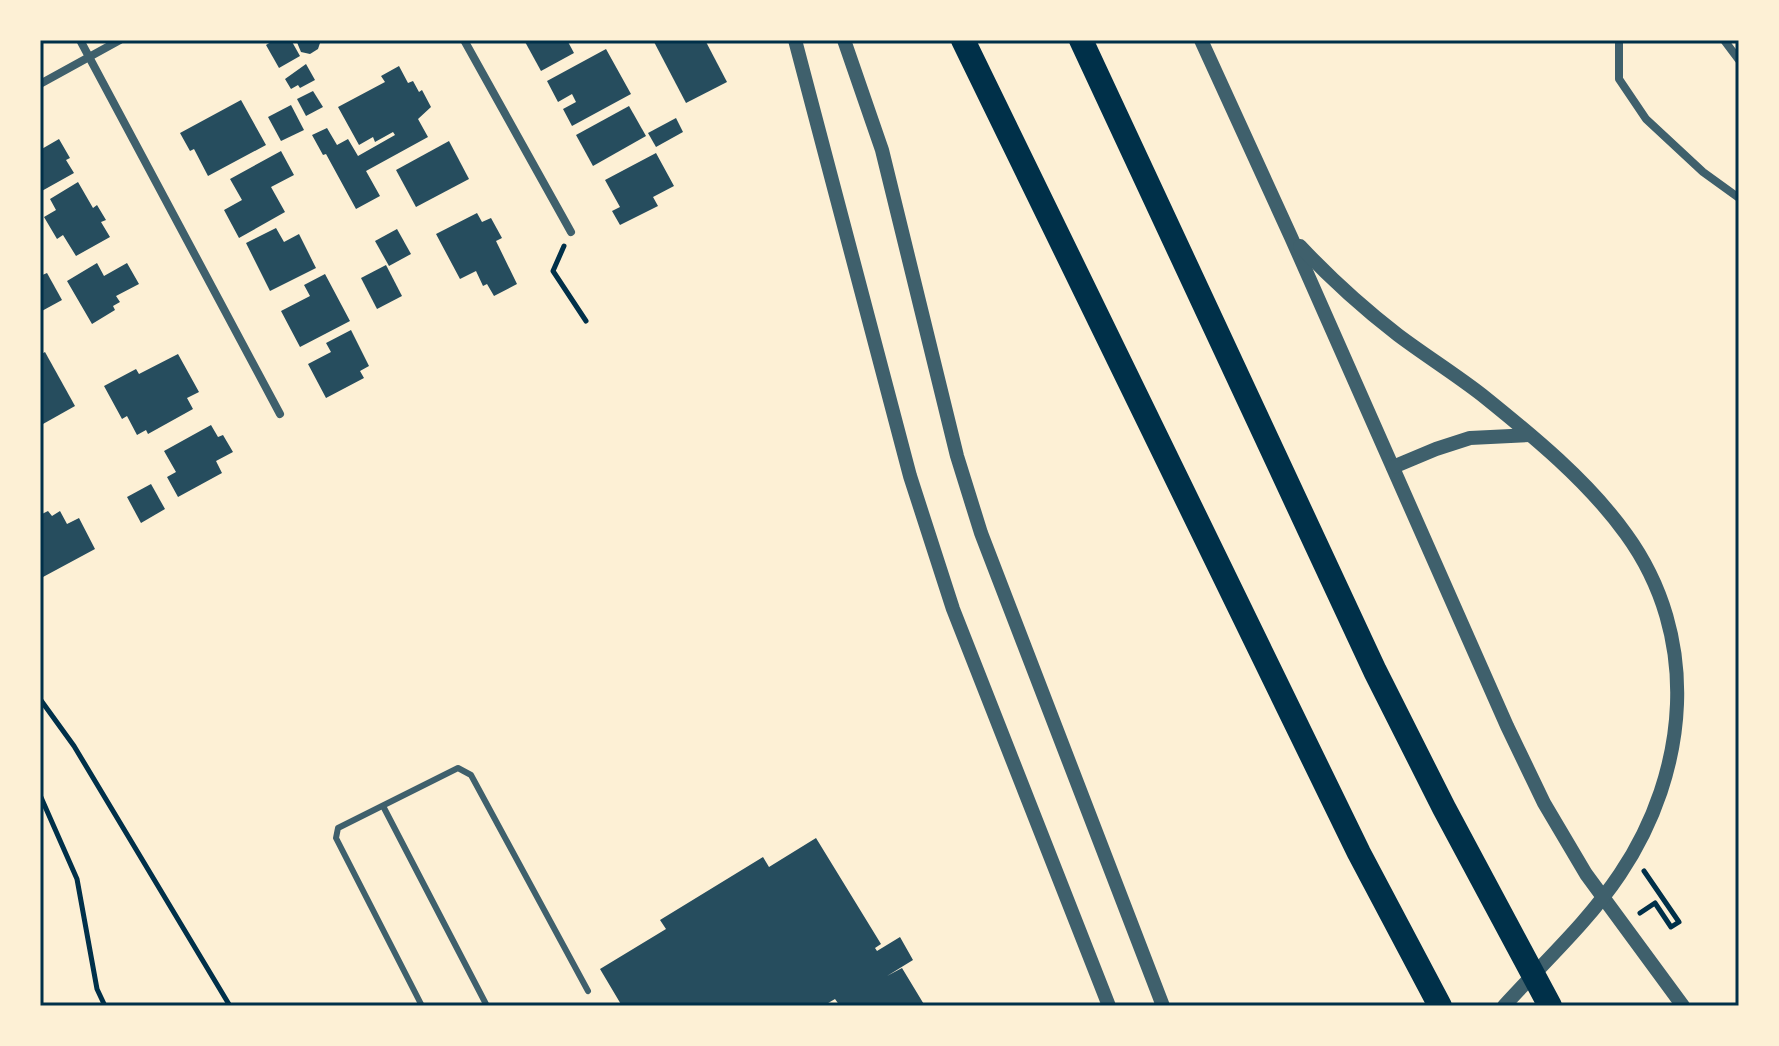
<svg xmlns="http://www.w3.org/2000/svg" width="1779" height="1046" viewBox="0 0 1779 1046" font-family="'PT Sans Narrow',sans-serif">
<style>
.building{fill:#264d5e}
.lines{fill:none;stroke-linecap:round;stroke-linejoin:round}
.path{stroke:#003049;stroke-width:5}
.service{stroke:#3f606c;stroke-width:6}
.minor{stroke:#3f606c;stroke-width:8}
.tertiary{stroke:#3f606c;stroke-width:14}
.motorway{stroke:#003049;stroke-width:24}
.neatline{fill:none;stroke:#003049;stroke-width:3}
</style>
<rect width="100%" height="100%" fill="#fdf0d5"/>
<g class="building">
<polygon points="274,40 291,40 300,56 279,68 266,45"/>
<polygon points="296,40 321,40 318,49 310,54 301,52"/>
<polygon points="524,40 567,40 574,53 541,71"/>
<polygon points="653,40 705,40 727,82 686,103"/>
<polygon points="606,49 631,94 572,126 563,109 576,102 572,94 558,102 547,81"/>
<polygon points="306,64 315,80 300,88 298,85 291,89 285,79"/>
<polygon points="399,66 408,83 413,81 419,92 422,90 431,107 418,119 428,137 366,171 380,196 356,209 326,154 323,155 312,135 327,128 337,145 348,139 358,156 395,135 393,132 375,142 373,137 359,145 338,107 385,82 381,76"/>
<polygon points="313,91 323,107 306,116 297,99"/>
<polygon points="241,100 266,145 208,176 194,149 190,151 180,133"/>
<polygon points="291,105 304,130 281,141 268,117"/>
<polygon points="629,106 646,136 593,166 576,135"/>
<polygon points="676,118 683,132 656,147 648,133"/>
<polygon points="59,139 70,158 66,160 74,173 40,192 40,150"/>
<polygon points="449,141 469,179 416,207 396,170"/>
<polygon points="281,151 294,175 271,187 285,212 239,238 224,210 242,200 230,179"/>
<polygon points="656,153 674,186 653,197 658,206 620,225 612,211 620,207 605,180"/>
<polygon points="78,182 93,208 97,205 106,220 101,222 110,237 76,256 63,235 57,239 44,217 56,210 50,199"/>
<polygon points="477,213 482,222 491,218 502,238 496,241 517,284 494,296 487,284 483,286 476,271 460,279 436,234"/>
<polygon points="276,228 284,242 299,234 316,268 270,291 246,243"/>
<polygon points="397,229 411,254 389,266 375,241"/>
<polygon points="97,263 104,276 127,263 139,284 116,296 120,302 113,306 115,310 92,324 67,281"/>
<polygon points="386,265 402,296 377,309 361,278"/>
<polygon points="47,273 62,300 40,312 40,276"/>
<polygon points="325,274 350,321 300,347 281,311 310,296 304,285"/>
<polygon points="351,330 369,366 360,371 364,378 326,398 308,364 331,352 326,343"/>
<polygon points="45,352 75,406 43,424 40,420 40,355"/>
<polygon points="178,354 199,392 187,398 193,409 148,434 146,430 137,435 127,416 122,419 104,386 136,369 139,374"/>
<polygon points="211,425 218,437 223,435 233,452 216,461 222,473 178,497 167,477 176,472 164,451"/>
<polygon points="151,484 165,509 141,523 127,497"/>
<polygon points="48,511 52,516 60,511 67,524 79,518 95,549 43,577 40,572 40,515"/>
<polygon points="816,838 881,944 875,948 877,951 900,937 913,960 887,976 902,968 925,1006 840,1006 835,999 823,1006 622,1006 600,969 666,929 660,920 763,857 769,867"/>
</g>
<g class="lines">
<g class="path">
<polyline points="564,246 553,271 586,321"/>
<polyline points="40,699 74,746 230,1006"/>
<polyline points="40,795 77,879 97,989 105,1006"/>
<polyline points="1640,913 1655,903 1671,927 1679,922 1644,871"/>
<polyline points="40,1005 42,1006"/>
</g>
<g class="service">
<polyline points="383,806 487,1006"/>
<polyline points="422,1006 336,838 338,828 458,768 471,775 588,991"/>
</g>
<g class="minor">
<polyline points="80,40 280,414"/>
<polyline points="464,40 571,232"/>
<polyline points="1619,40 1619,79 1646,119 1703,172 1739,198"/>
<polyline points="1724,40 1739,60"/>
<polyline points="40,84 120,40"/>
</g>
<g class="tertiary">
<polyline points="795,40 910,476 953,609 1109,1006"/>
<polyline points="844,40 882,150 957,456 981,533 1163,1006"/>
<polyline points="1201,40 1291,237 1507,726 1544,803 1586,874 1683,1006"/>
<path d="M1300 246C1330 278 1363 308 1398 335 1426 356 1455 374 1482 395 1533 436 1588 481 1626 534 1701 637 1689 771 1620 874 1588 922 1543 963 1504 1006"/>
<polyline points="1393,467 1436,449 1470,438 1529,435"/>
</g>
<g class="motorway">
<polyline points="963,40 1359,853 1440,1006"/>
<polyline points="1081,40 1375,671 1444,808 1550,1006"/>
</g>
</g>
<rect width="1779" height="1046" fill="none" stroke="#fdf0d5" stroke-width="84"/>
<rect x="42" y="42" width="1695" height="962" class="neatline"/>
</svg>
